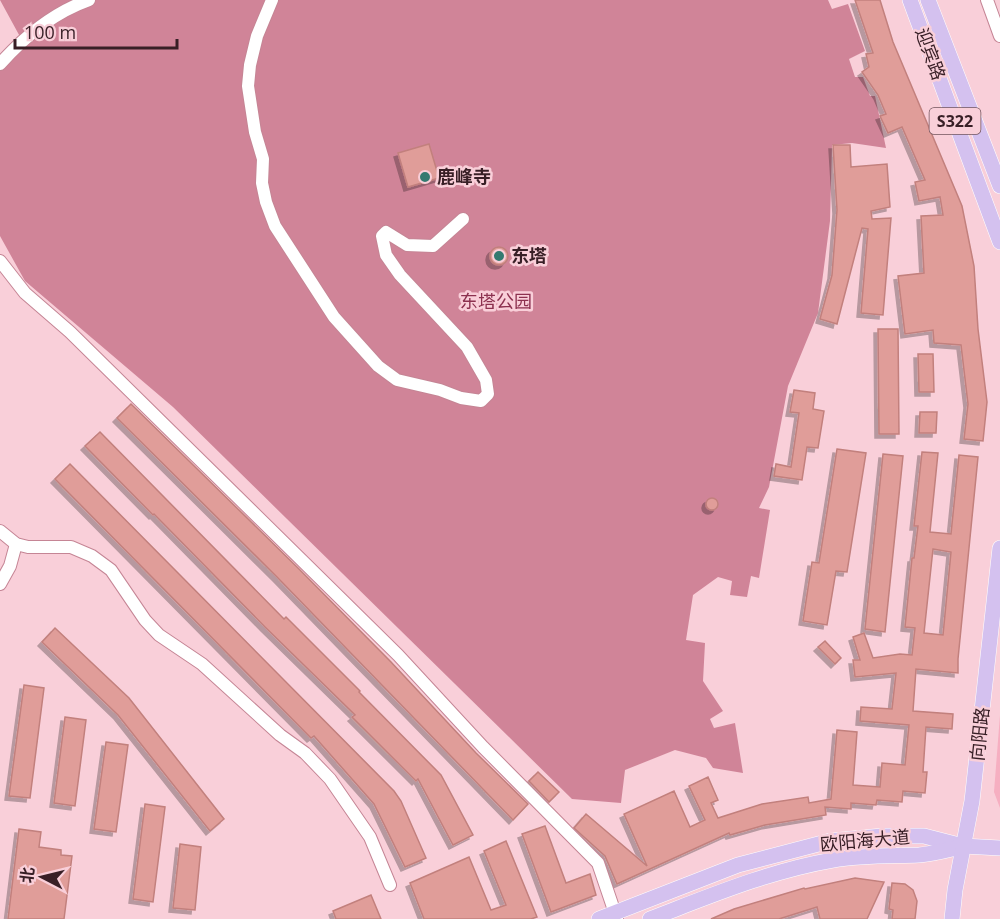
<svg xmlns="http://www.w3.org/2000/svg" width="1000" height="919" viewBox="0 0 1000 919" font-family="'Open Sans','Noto Sans SC',sans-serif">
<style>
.green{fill:#f6afc1}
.forest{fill:#d08498}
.building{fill:#e09d99;stroke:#c2807d;stroke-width:1.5;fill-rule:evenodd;filter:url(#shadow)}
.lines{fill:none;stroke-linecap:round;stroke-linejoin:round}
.minor-casing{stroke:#c58595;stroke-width:14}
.major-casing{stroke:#fff;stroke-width:16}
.minor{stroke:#fff;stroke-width:12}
.major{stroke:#d4c1ef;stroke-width:15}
.poi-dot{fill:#347a70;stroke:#f9cfd9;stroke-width:2}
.labels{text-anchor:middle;stroke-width:5;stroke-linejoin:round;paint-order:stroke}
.shield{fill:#f9cfd9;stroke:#72545c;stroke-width:1.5}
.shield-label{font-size:16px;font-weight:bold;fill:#381f26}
.street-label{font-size:18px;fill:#381f26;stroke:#f9cfd9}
.poi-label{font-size:18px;font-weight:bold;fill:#381f26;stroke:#f9cfd9;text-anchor:start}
.park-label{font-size:18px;fill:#8c314f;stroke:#f9cfd9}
</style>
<defs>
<filter id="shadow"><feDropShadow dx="-4" dy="4" stdDeviation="0" flood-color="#0004"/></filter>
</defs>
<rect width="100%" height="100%" fill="#f9cfd9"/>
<polygon class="green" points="1000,715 1000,808 994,792"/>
<polygon class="forest" points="0,0 828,0 832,9 848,4 865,51 849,59 855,77 863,77 870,96 875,96 886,148 852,143 832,145 830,221 818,313 788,386 769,487 759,508 770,510 759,578 751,576 747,597 730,595 732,581 718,577 693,595 686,640 705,643 703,681 723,711 710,719 714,728 735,723 743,773 713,768 706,758 675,750 625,770 621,803 572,799 173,407 25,281 0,236 0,67 24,44"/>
<g class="building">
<polygon points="855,0 880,0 893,42 962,206 974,266 978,329 987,402 983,441 964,439 968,404 961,345 934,343 933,330 905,334 898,276 924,273 921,216 943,215 940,197 919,201 915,182 925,180 902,127 888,133 880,116 886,114 878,95 862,72 869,67 866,54 873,53"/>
<polygon points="429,144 439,178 408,187 398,153"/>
<polygon points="833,145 850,145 851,167 887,164 890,207 871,211 872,219 891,218 883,315 861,313 868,229 862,228 837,324 820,319 832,275 837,210"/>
<circle cx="499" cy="256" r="9"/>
<polygon points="878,329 898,329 899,434 879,434"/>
<polygon points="918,354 933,354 934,392 919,392"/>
<polygon points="794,390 815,393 813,409 824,411 818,448 807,447 802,480 774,476 776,464 791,467 799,413 790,412"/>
<polygon points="131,404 298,568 391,662 476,753 528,804 513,820 277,577 117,418"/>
<polygon points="920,412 937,412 936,433 919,433"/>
<polygon points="100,432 284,619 286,617 360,691 359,692 441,775 473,835 453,845 418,779 416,781 352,717 355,715 265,627 154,514 153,515 85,446"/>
<polygon points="837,449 866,453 847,572 836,571 827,625 803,621 812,562 819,563"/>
<path d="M922 452 938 453 930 532 951 534 959 455 978 457 958 659V673L916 669 913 711 953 714 952 729 926 727 923 772H927L925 793 903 791 902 802 877 800 876 805 851 803V809L825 807 826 815 765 825 730 835 729 833 617 884 605 856 574 828 586 814 647 866 624 814 674 791 690 827 705 820 689 786 708 777 718 800 711 803 718 818 762 804 808 797 809 803 831 799 837 730 857 732 853 785 880 787 882 763 905 765 909 725 860 721 861 707 892 709 896 673 855 677 853 660H860L853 637 864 633 873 658 900 654 912 655 915 628 905 627 912 558H914L918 526H914ZM933 549 951 552 943 635 924 633Z"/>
<polygon points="883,454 903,456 885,632 865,629"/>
<polygon points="70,464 394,791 401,801 426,858 405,867 374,804 314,736 311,738 55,479"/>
<circle cx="712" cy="504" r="6"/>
<polygon points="55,628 129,698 224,819 210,831 118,715 42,642"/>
<polygon points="825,641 841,658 835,664 818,647"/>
<polygon points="24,685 44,688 30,798 9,796"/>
<polygon points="65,717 86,720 75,806 54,803"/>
<polygon points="106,742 128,745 116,832 94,829"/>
<polygon points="538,772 559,792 549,802 529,781"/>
<polygon points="145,804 165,807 153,902 133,899"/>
<polygon points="545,826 566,883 590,874 596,895 551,912 522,834"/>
<polygon points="19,829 41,832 39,847 61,850 61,855 72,856 64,919 8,919"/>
<polygon points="506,841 537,917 531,919 424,919 410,883 469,857 491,910 506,905 484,851"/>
<polygon points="180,844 201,847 195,910 173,908"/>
<polygon points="855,878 884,882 867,919 820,919 817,907 779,919 711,919 734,909 804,888 805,889"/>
<polygon points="892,883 905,884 913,890 917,901 915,919 892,919 893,910 889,909"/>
<polygon points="371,895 381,919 336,919 333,911"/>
</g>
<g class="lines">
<g class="minor-casing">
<g id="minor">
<polyline points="272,0 257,36 250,65 248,86 255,132 263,159 262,183 266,202 275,226 334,317 378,366 397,380 440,390 461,398 481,401 488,394 486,380 467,347 400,275 386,255 382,236 386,232 407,245 433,246 463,219"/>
<polyline points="987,0 1000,36"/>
<path d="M0 64C24 37 55 12 89 0"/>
<polyline points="0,261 25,293 70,332 398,655 483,747 598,863 617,919"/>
<polyline points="0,531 16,544 28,547 71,547 92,556 111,570 145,620 159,635 202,664 280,735 305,753 330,779 370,837 390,885"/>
<polyline points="0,584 10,566 16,544"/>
</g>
</g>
<g class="major-casing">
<g id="major">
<polyline points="910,0 1000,242"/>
<polyline points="928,0 1000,186"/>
<polyline points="599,919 738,865 830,841 882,836 924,836 963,846 1000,848"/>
<path d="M650 919C710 896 769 871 833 860 862 855 891 856 919 855 933 854 947 850 960 847"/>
<polyline points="952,919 955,890 972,801 1000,548"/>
</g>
</g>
<use href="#minor" class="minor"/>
<use href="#major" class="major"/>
</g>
<g class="poi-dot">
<circle cx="425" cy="177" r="6"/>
<circle cx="499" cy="256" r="6"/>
</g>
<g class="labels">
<rect class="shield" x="929.5" y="108" width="51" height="26" rx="4.5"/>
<g class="shield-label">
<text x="955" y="127">S322</text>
</g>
<g class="street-label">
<text transform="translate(930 54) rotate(70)" y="6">迎宾路</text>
<text transform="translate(980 734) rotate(-84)" y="6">向阳路</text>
<text transform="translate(865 841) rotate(-5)" y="6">欧阳海大道</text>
</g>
<g class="poi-label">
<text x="437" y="183">鹿峰寺</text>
<text x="511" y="262">东塔</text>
</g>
<g class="park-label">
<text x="496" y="308">东塔公园</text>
</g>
</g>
<g transform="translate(42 877) rotate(277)" stroke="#f9cfd9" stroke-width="4.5" paint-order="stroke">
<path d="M0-4.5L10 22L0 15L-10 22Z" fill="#381f26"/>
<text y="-9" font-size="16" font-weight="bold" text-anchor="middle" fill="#381f26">北</text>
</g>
<path d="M15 39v9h162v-9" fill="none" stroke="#381f26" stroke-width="3"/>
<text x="24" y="39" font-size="18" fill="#381f26" stroke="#f9cfd9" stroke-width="4.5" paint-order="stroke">100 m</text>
</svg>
